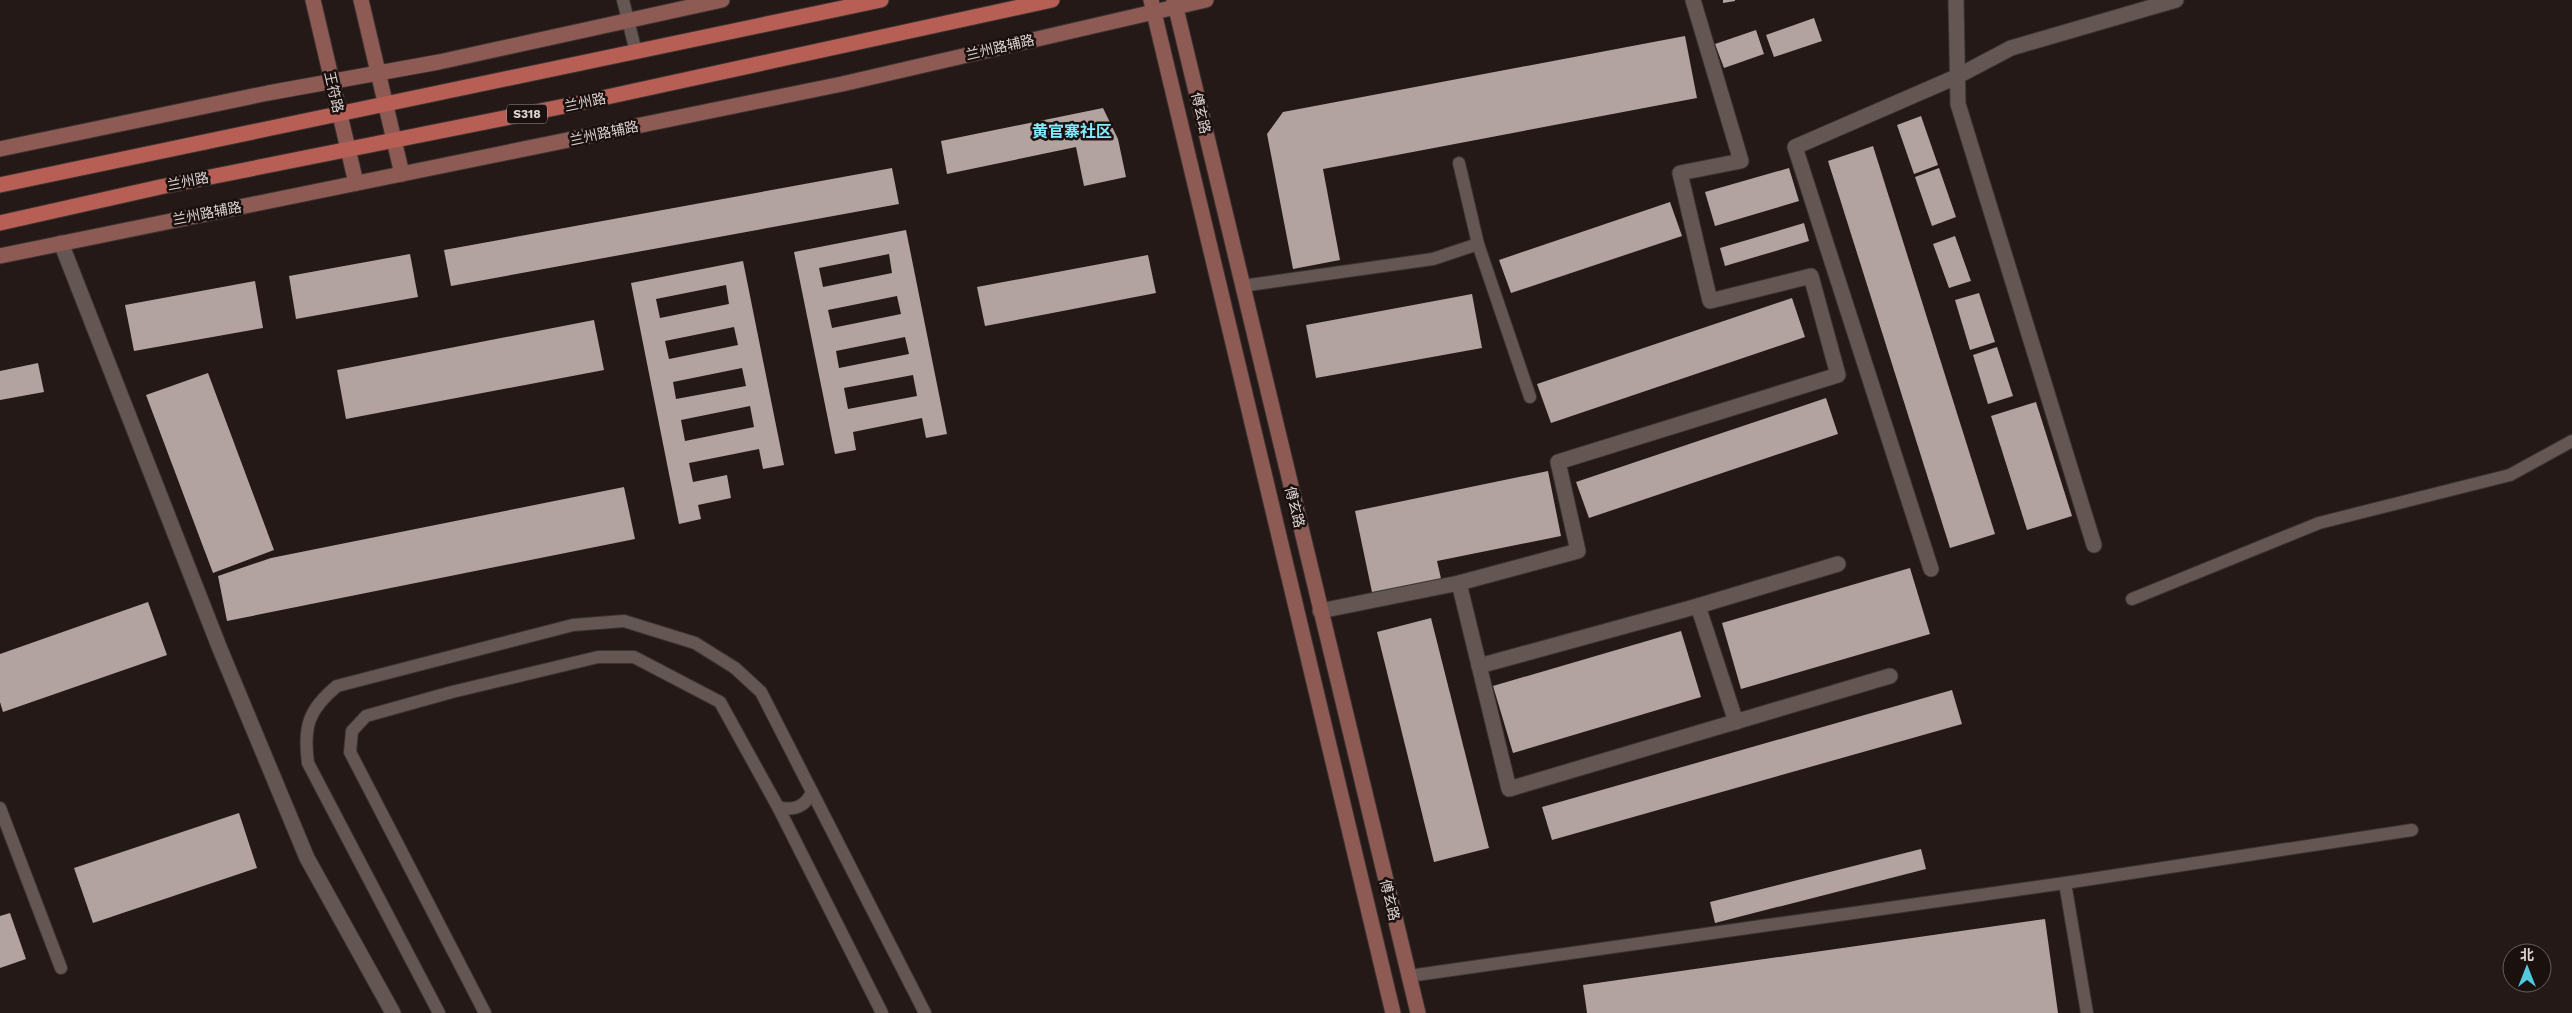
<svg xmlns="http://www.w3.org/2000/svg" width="2572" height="1013" viewBox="0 0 2572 1013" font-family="'Work Sans','Noto Sans SC',sans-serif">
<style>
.building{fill:#b2a3a0;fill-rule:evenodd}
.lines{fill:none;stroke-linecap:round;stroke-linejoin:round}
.lane-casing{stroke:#3b3332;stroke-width:14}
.street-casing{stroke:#3b3332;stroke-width:17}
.secondary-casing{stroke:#3b3332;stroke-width:17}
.primary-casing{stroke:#3b3332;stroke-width:17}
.lane{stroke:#635653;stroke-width:12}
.street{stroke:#635653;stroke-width:15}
.secondary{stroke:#8d5a54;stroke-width:15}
.primary{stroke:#b75f55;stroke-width:15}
.labels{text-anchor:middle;stroke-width:5;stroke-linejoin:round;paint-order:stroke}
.shield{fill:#1a100e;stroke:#a29998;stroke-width:1}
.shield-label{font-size:12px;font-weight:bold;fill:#dcd4d3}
.street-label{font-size:14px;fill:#dcd4d3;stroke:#1a100e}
.quarter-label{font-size:16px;font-weight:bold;fill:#82ebfc;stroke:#1a100e}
</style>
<rect width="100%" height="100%" fill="#241917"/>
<g class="building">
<polygon points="1723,0 1735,0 1735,1 1723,3"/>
<polygon points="1814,18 1822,41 1774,57 1766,35"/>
<polygon points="1756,30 1764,54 1724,68 1715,44"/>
<polygon points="1685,36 1697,98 1323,169 1340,260 1293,269 1267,134 1283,112"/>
<polygon points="1103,108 1118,139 1126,177 1084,186 1076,147 947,174 941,141"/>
<polygon points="1921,116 1938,165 1914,174 1897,125"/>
<polygon points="1873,146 1995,534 1950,548 1828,161"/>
<polygon points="892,168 899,204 451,286 444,250"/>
<polygon points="1789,168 1799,201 1715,226 1705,192"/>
<polygon points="1939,168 1956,217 1932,226 1915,177"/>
<polygon points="1670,202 1682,236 1511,293 1499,260"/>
<polygon points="1804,223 1809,241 1725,266 1720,248"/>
<path d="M906 230 947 434 926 438 922 418 853 432 856 450 835 454 794 252ZM889 254 892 273 823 287 819 268ZM897 296 901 314 832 328 828 310ZM905 337 909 354 839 368 836 351ZM913 375 917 396 848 409 844 388Z"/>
<polygon points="1955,236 1971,281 1949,288 1933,244"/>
<polygon points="410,254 418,297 296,319 289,276"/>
<polygon points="1148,255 1156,293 985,326 977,287"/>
<path d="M743 261 784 465 763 469 759 449 689 463 693 482 727 475 731 498 698 505 701 519 679 524 631 283ZM726 285 729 304 660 318 656 299ZM734 327 738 345 669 359 665 341ZM742 368 746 386 676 399 673 382ZM750 406 754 427 685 441 681 420Z"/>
<polygon points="255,281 263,328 134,351 125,305"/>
<polygon points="1979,293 1995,342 1970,350 1955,300"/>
<polygon points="1472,294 1482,348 1316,378 1306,325"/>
<polygon points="1792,298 1805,337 1551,423 1537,384"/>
<polygon points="594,320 604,370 346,419 337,370"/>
<polygon points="1997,347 2013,396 1988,404 1973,355"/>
<polygon points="38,363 44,392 0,400 0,371"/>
<polygon points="208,373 274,550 213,573 146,395"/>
<polygon points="1826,398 1838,434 1589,518 1576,482"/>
<polygon points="2036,402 2072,516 2027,530 1991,416"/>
<polygon points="1548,471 1561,536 1437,561 1442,583 1373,597 1355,511"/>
<polygon points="624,487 635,539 227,621 218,576 271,558"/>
<polygon points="1910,568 1930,634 1741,689 1722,623"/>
<polygon points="148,602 167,655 3,712 0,702 0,654"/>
<polygon points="1431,618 1489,848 1434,862 1377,632"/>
<polygon points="1681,631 1701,697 1513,753 1493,686"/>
<polygon points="1952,690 1962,724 1552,840 1542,807"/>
<polygon points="239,813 257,868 93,923 74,868"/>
<polygon points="1921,849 1926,869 1715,923 1710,902"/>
<polygon points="10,913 26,959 0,968 0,916"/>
<polygon points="2045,919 2058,1013 1587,1013 1583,985"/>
</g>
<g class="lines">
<g class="lane-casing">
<g id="lane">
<polyline points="623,0 636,52"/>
<polyline points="1459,163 1478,244 1530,397"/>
<polyline points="1242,286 1433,259 1478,244"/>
<polyline points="2132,599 2319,523 2510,475 2572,441"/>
<path d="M778 807C794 811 805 807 812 792"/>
<polyline points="0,808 61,968"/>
<polyline points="2065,883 2087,1013"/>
<polyline points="1409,976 2065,883 2412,830"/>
<path d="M439 1013 308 763C303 726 309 709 337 686L573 625 624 621 695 643 735 668 761 692 925 1013"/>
<polyline points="485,1013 350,752 352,731 366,716 452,692 598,657 634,657 720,702 778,807 882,1013"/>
</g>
</g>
<g class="street-casing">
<g id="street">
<polyline points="1956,0 1958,104 2094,545"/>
<polyline points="61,243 220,649 307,858 393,1013"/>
<polyline points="1931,569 1795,147 1956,77 2011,48 2176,0"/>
<polyline points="1459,583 1509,789 1890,676"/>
<polyline points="1698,606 1838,564"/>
<polyline points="1320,611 1459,583 1578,551 1558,462 1838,375 1811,276 1710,301 1680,173 1741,161 1693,0"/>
<polyline points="1479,666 1698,606 1736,722"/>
</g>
</g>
<g class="secondary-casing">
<g id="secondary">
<polyline points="313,0 356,183"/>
<polyline points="361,0 402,174"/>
<polyline points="1151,0 1393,1013"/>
<polyline points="1174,0 1418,1013"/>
<polyline points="0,149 268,93 439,62 722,0"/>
<polyline points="0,256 842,84 1206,0"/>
</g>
</g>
<g class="primary-casing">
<g id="primary">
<polyline points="0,185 881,0"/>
<polyline points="0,223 160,187 570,105 1052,0"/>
</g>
</g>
<use href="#lane" class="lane"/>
<use href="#street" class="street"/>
<use href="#secondary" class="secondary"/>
<use href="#primary" class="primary"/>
</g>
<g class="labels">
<rect class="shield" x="507" y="104.5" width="40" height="19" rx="4"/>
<g class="shield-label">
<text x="527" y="118">S318</text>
</g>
<g class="street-label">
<text transform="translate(1000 47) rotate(-13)" y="5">兰州路辅路</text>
<text transform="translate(334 92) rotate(77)" y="5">王符路</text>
<text transform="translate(585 102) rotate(-12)" y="5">兰州路</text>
<text transform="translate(1201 113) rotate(77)" y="5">傅玄路</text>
<text transform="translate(604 133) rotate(-12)" y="5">兰州路辅路</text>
<text transform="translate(188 181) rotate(-11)" y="5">兰州路</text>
<text transform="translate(207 213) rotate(-11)" y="5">兰州路辅路</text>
<text transform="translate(1295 507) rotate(76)" y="5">傅玄路</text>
<text transform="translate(1390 900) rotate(76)" y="5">傅玄路</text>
</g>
<g class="quarter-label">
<text x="1072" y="137">黄官寨社区</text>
</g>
</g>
<g transform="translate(2527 968)"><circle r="24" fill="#1a100e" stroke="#685e5d"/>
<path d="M0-4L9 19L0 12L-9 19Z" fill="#53cadc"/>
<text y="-8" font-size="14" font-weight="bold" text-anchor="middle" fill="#dcd4d3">北</text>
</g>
</svg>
